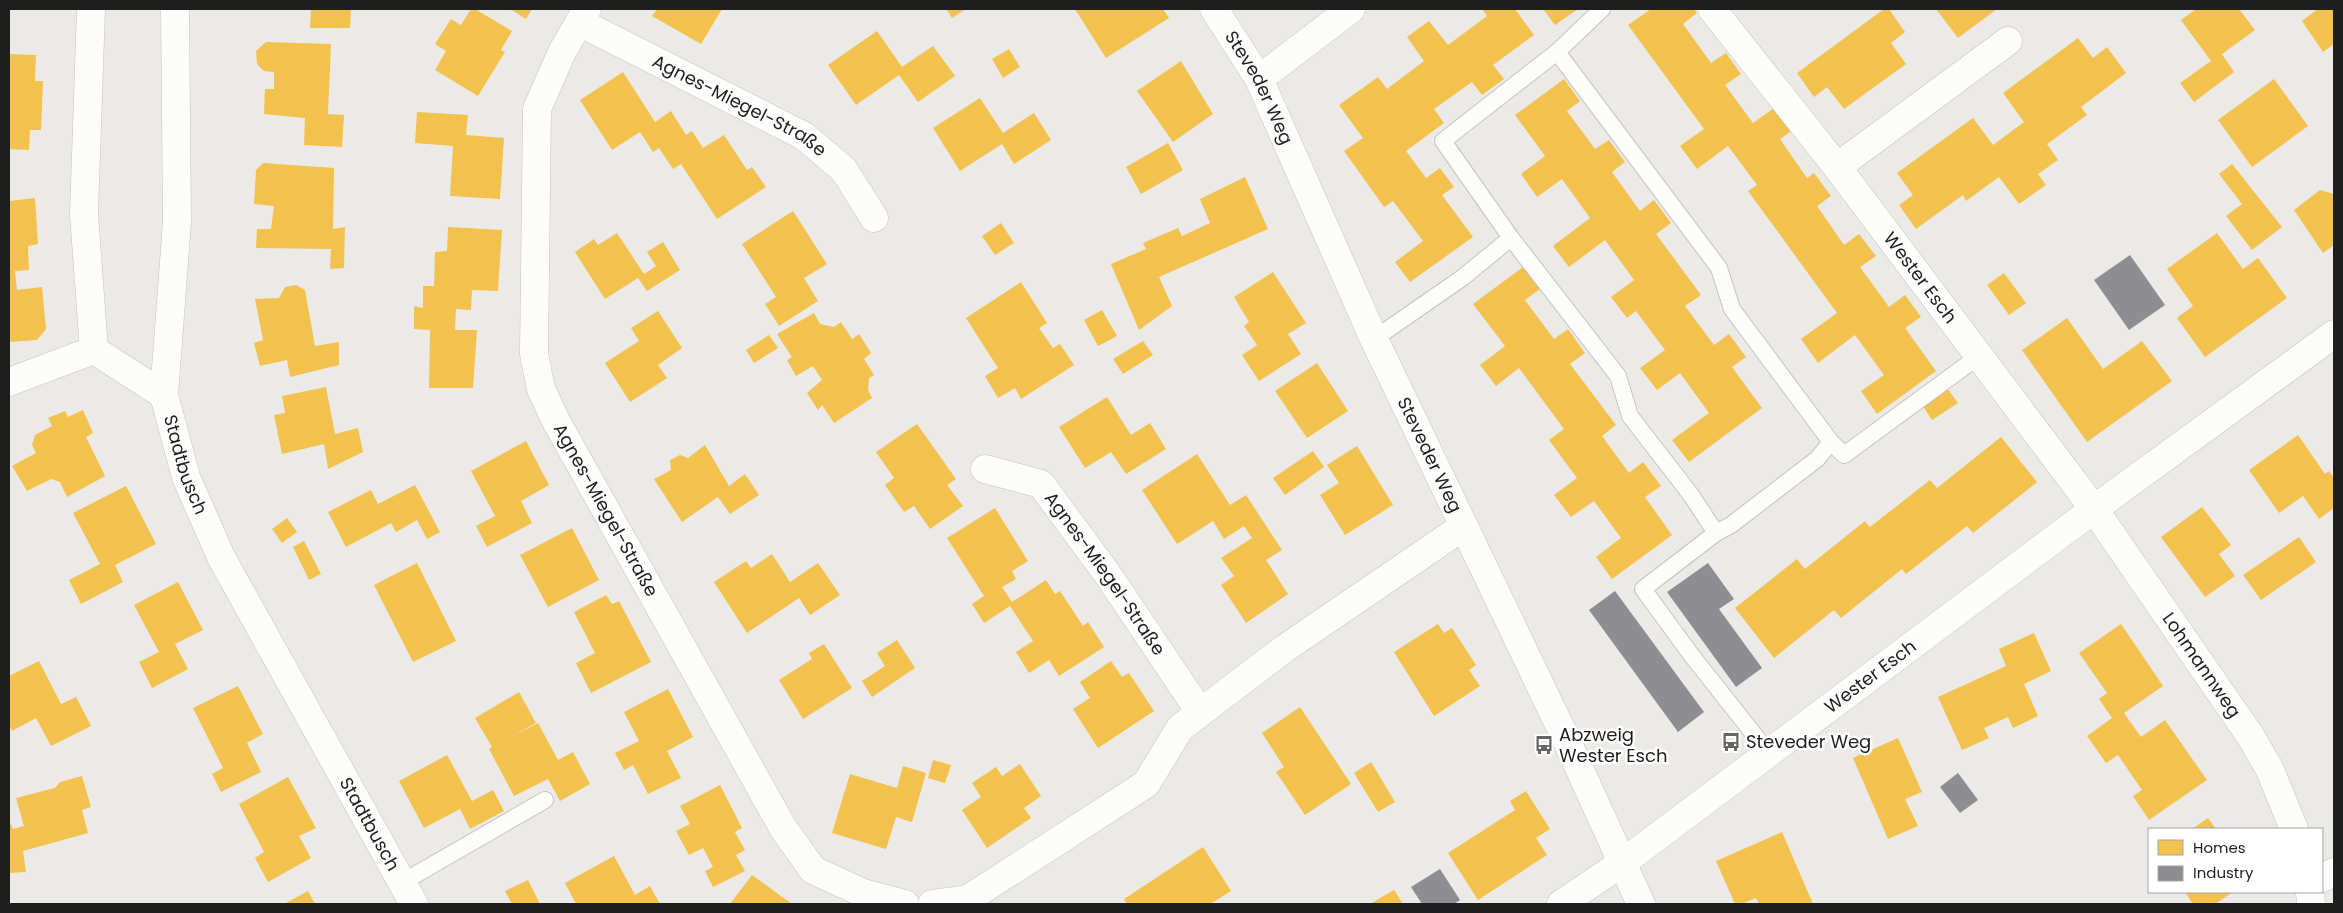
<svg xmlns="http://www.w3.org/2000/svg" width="2343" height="913" viewBox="0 0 2343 913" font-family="Poppins,sans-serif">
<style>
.homes{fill:#f2c14e}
.industry{fill:#8d8d92}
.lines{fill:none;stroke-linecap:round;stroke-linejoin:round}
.lane-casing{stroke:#c5c4c3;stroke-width:18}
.street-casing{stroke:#c5c4c3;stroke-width:29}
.lane{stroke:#fcfcfb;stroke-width:16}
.street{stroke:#fcfcfb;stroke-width:28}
.labels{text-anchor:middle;stroke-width:5;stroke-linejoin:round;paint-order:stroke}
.street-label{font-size:18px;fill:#1e1e1e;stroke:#fff}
.poi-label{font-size:18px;fill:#1e1e1e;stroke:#fff;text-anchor:start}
</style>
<rect width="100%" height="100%" fill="#eceae7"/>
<g class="homes">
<polygon points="311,9 351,9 350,28 310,28"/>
<polygon points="471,9 475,9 512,31 501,50 505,52 478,96 435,70 446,51 435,44 451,19 461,25"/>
<polygon points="510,9 532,9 526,19"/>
<polygon points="657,9 722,9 701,44 652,16"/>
<polygon points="946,9 966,9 952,18"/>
<polygon points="1075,9 1163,9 1169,18 1106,58"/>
<polygon points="1482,9 1515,9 1534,35 1493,65 1504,79 1482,95 1472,82 1434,109 1444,123 1406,151 1426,178 1440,168 1454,187 1442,195 1473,237 1410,282 1395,262 1423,241 1393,201 1384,207 1344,151 1363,138 1339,105 1378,77 1387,89 1424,61 1407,37 1429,21 1448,45 1487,16"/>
<polygon points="1543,9 1578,9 1555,25"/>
<polygon points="1651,9 1694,9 1697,13 1683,24 1711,63 1726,53 1741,74 1725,85 1753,123 1774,108 1791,131 1780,139 1807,178 1814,173 1831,196 1817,206 1844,245 1859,234 1876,256 1860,267 1889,307 1905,295 1921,317 1905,328 1936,371 1877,414 1861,391 1884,375 1855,335 1818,363 1801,339 1837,313 1748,191 1757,185 1728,146 1697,169 1680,146 1704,129 1628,25"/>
<polygon points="1884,9 1889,9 1905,32 1891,43 1906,64 1844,109 1827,87 1814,97 1797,73"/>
<polygon points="1936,9 1997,9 1958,38"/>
<polygon points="2196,9 2239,9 2255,30 2222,54 2234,72 2194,102 2180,83 2211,61 2181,20"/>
<polygon points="2318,9 2334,9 2334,44 2323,52 2302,21"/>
<polygon points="877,31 902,67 933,46 955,76 918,102 899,75 856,105 828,65"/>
<polygon points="2078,38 2093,58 2107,47 2126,73 2081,107 2087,115 2047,144 2058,160 2038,174 2046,185 2019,204 1999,177 1966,201 1963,195 1916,229 1899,205 1913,195 1897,173 1973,118 1993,145 2024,122 2003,93"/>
<polygon points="266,42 331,44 328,114 344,115 342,147 304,145 305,118 264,114 265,89 274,89 274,72 264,71 257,64 256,51"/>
<polygon points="1009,49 1020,67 1003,78 992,59"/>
<polygon points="9,54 36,55 35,81 43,81 41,130 30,130 29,150 9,149"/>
<polygon points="1181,61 1213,114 1173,142 1137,91"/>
<polygon points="623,72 655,122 671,111 686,135 692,131 703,148 724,135 747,170 752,167 766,187 717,219 681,164 673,169 659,148 653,152 640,132 612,150 580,100"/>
<polygon points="1564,79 1580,101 1567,111 1595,149 1609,140 1625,162 1612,172 1640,211 1654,200 1671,223 1656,234 1701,295 1685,306 1714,345 1729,334 1746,357 1732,367 1762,408 1689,462 1672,440 1709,413 1680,373 1657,390 1640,368 1665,350 1636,311 1627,318 1611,297 1634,280 1605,240 1569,267 1553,246 1590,218 1562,179 1537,197 1521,174 1545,156 1515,115"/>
<polygon points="2274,79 2308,126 2252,167 2218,120"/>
<polygon points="980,98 1003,133 1034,113 1051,140 1014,164 1002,144 960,171 933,128"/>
<polygon points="417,112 468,115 466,135 504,138 500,199 450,196 453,146 415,143"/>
<polygon points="1168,143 1183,170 1141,194 1126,167"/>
<polygon points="263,163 334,168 333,229 345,227 344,268 330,269 331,249 256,248 257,229 271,229 274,206 254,204 256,170"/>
<polygon points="2232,164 2282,227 2252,250 2226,216 2242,204 2219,174"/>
<polygon points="1245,177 1268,229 1159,277 1172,306 1139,330 1111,264 1146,249 1143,243 1178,228 1182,236 1210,223 1200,199"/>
<polygon points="2320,190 2334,194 2334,245 2323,253 2294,210"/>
<polygon points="35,198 38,244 28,246 29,270 15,271 17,290 42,287 46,329 37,340 9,342 9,201"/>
<polygon points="793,211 827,264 804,278 818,301 779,326 765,304 776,297 742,244"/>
<polygon points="1001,223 1014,243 995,255 982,236"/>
<polygon points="448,227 502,230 498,291 472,290 471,310 456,309 455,330 477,330 473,388 429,388 430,330 414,329 414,306 423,308 423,286 434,286 435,252 447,251"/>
<polygon points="617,233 644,274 656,266 647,252 663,242 680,270 647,291 638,278 605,299 575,252 594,239 598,245"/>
<polygon points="2217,233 2243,269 2258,258 2287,298 2205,357 2177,318 2193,306 2167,269"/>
<polygon points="1523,267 1540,289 1525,300 1554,339 1568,329 1585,353 1570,364 1616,425 1602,436 1629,473 1643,462 1661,486 1645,497 1672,535 1612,579 1596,557 1621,538 1594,501 1571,517 1554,495 1577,478 1549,440 1564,429 1519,368 1496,386 1480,365 1505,346 1473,304"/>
<polygon points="1273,272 1306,323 1288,334 1301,354 1259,381 1242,355 1257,345 1244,326 1249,322 1234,297"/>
<polygon points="2004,273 2026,303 2009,315 1987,285"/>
<polygon points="1021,282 1047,323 1039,328 1053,348 1060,344 1074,365 1021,399 1015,388 998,398 985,376 998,368 966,318"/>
<polygon points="296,285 305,290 315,346 339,342 339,365 290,377 287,360 260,366 254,343 263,340 255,299 279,298 285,287"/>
<polygon points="1102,310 1117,336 1098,346 1084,320"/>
<polygon points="658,311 682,348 658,365 667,378 630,402 605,363 639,341 631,328"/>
<polygon points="814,313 820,324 834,327 841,322 852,339 859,334 871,353 864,359 874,375 869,378 868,390 872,398 834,423 822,405 818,410 807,393 822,380 813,366 796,376 787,360 792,357 777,334"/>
<polygon points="2067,318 2103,369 2142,341 2172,381 2087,442 2022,350"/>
<polygon points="769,335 778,348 754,363 746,350"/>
<polygon points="1143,341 1153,355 1123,374 1113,359"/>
<polygon points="1317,363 1348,411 1307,438 1275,391"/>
<polygon points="326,387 335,434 358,428 363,452 328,469 324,444 282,454 274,415 285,413 282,396"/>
<polygon points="1947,388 1958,403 1932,420 1922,405"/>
<polygon points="1107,397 1131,435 1150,423 1166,449 1126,474 1111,452 1085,468 1059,427"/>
<polygon points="83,410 93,433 86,437 105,476 67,497 60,482 51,479 27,491 12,466 36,453 32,445 35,435 52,426 48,418 65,411 68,417"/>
<polygon points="917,424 956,479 947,485 963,506 930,529 914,506 904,512 885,485 894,478 876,452"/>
<polygon points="2298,435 2325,474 2329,471 2334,478 2334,508 2319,519 2303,496 2279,513 2249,470"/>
<polygon points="2001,437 2037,482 1973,533 1967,526 1906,574 1902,569 1841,618 1834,610 1774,658 1735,608 1797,559 1805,569 1865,521 1870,527 1930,480 1937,488"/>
<polygon points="526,441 549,485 521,501 532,523 487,547 476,526 495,516 471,471"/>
<polygon points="705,445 729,486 745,474 759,495 730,514 718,497 682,522 654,479 671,470 670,460 680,455 688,458"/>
<polygon points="1357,446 1393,505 1345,535 1320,495 1339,483 1327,465"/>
<polygon points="1313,451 1324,467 1285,495 1273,478"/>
<polygon points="1197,454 1230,505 1246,495 1282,550 1266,560 1288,594 1246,623 1221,585 1234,576 1221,558 1252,538 1244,526 1224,539 1213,521 1177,544 1142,490"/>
<polygon points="415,485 440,532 427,539 417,520 396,532 391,523 346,547 328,512 371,490 378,504"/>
<polygon points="126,486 156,544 115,565 123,582 81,604 69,580 100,564 73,513"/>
<polygon points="2202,507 2231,545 2219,554 2235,576 2205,597 2161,537"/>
<polygon points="995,508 1028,561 1012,571 1016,579 1002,587 1012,602 1046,580 1055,594 1060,591 1083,626 1088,622 1104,647 1059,676 1049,660 1029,673 1016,652 1033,641 1010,606 984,623 972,604 984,596 947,538"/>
<polygon points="287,518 297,532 282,543 272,529"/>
<polygon points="572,528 599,580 548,607 520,555"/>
<polygon points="2299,537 2316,562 2261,600 2243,575"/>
<polygon points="304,541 321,574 309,580 293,547"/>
<polygon points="772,554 790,582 818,563 840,595 810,615 799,598 747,633 714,582 746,561 751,568"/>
<polygon points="417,563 456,641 413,662 374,585"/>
<polygon points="178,582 203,630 175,644 188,669 152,688 139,662 159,652 134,605"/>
<polygon points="606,595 612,604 619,601 651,662 591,693 576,663 595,653 574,612"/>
<polygon points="1438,624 1444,633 1452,628 1476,665 1469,670 1480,686 1434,716 1394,652"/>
<polygon points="2121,624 2163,686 2124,713 2141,737 2165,720 2207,780 2149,820 2133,796 2142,790 2118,755 2106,763 2087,736 2112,718 2099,699 2107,693 2079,653"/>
<polygon points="2034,633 2051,671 2024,684 2038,716 2013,728 2008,717 1984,728 1989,738 1962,750 1938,697 2006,666 1999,649"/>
<polygon points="897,640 915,668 872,697 862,681 885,666 877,653"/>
<polygon points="824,644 852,688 803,719 779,680 812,659 809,653"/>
<polygon points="39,661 61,704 76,697 91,726 51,746 36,718 12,731 9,725 9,676"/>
<polygon points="1111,661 1122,677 1129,673 1154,711 1098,748 1073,709 1090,698 1080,682"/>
<polygon points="238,686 263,734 247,743 261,772 221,792 212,774 223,768 193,708"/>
<polygon points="668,689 693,737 667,751 681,778 648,794 633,765 624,770 615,753 639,741 624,712"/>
<polygon points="519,692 536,723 511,737 538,723 558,760 573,752 590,784 560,801 548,779 514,796 489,749 492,747 475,718"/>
<polygon points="1300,707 1351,784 1305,815 1276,772 1284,767 1262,733"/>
<polygon points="1898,738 1922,792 1905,799 1918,826 1888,839 1853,758"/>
<polygon points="447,755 472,801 493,790 504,811 470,829 460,809 424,828 399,781"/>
<polygon points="933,760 951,765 945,783 928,778"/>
<polygon points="1371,762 1395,802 1378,812 1354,773"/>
<polygon points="1020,764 1041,796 1024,808 1031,818 987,848 962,810 981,797 972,783 996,767 1002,776"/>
<polygon points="903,766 926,773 912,822 896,817 886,849 832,833 850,774 897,788"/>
<polygon points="82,776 91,807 82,810 88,833 23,851 26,872 9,873 9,820 13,829 24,826 16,798 55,788 60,782"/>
<polygon points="288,777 316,828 299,836 311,858 268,882 255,858 264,852 239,804"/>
<polygon points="720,785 742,828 735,832 745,850 736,855 745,871 713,887 705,871 713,867 703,848 689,855 676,831 690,824 680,806"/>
<polygon points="1526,791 1550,829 1536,838 1547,855 1478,900 1448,853 1515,810 1510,801"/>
<polygon points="2208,818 2216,829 2192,829"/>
<polygon points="1782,832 1813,904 1759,904 1756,898 1741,904 1735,904 1716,861"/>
<polygon points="1203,847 1231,891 1210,904 1127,904 1124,899"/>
<polygon points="614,856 635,895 650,886 660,904 576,904 565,883"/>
<polygon points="752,875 792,904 730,904"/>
<polygon points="528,880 540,904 512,904 505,891"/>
<polygon points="1394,890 1403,904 1370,904"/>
<polygon points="308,891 315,904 284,904"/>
<polygon points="2185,892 2233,892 2215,904 2193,904"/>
</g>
<g class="industry">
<polygon points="2130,255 2165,305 2129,330 2094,280"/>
<polygon points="1708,563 1734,599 1719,609 1762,668 1736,687 1667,592"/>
<polygon points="1615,591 1704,712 1678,732 1589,610"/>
<polygon points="1958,773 1978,800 1960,813 1940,787"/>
<polygon points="1440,869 1460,900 1454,904 1422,904 1411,887"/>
</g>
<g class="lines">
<g class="lane-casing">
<g id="lane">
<polyline points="1602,9 1557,52 1443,141 1511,238 1618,376 1630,416 1691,495 1716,533 1643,589 1692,656 1768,752"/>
<polyline points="1557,52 1719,268 1732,309 1831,442 1817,459 1731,525 1716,533"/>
<polyline points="1374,339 1462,278 1511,238"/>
<polyline points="1831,442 1844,455 1979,356"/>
<polyline points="401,883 545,800"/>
</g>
</g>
<g class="street-casing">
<g id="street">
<polyline points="91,9 84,214 94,350"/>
<path id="s1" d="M587 9 562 52 537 109 534 354 541 389 556 421 783 828 813 870 863 893 905 904"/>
<path id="s2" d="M1214 9 1259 79 1374 339 1565 737 1641 904"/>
<path id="s3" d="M1712 9 1837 167 2094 509 2251 737 2270 770 2294 829"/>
<path id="s4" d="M579 22 804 136 844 170 874 218"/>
<polyline points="1259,79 1351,9"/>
<polyline points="1837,167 2008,41"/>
<path id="s5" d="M94 350 164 395 186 477 221 557 414 904"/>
<polyline points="9,382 94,350"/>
<polyline points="164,395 177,222 175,9"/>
<path id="s6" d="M985 469 1041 484 1108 575 1200 712"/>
<polyline points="2322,878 2334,872"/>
<polyline points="2310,892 2311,904"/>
<polyline points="932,904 968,899 1146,784 1180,728 1284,649 1464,526"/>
<path id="s7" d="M1561 904 1622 863 2094 509 2334 334"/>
</g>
</g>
<use href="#lane" class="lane"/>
<use href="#street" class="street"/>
</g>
<defs>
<g id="bus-bare" transform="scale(1.5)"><path d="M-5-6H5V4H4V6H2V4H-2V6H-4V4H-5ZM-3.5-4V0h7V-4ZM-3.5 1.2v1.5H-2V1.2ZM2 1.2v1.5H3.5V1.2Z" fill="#666564" stroke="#fff" stroke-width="2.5" paint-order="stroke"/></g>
</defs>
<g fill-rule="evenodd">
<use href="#bus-bare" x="1731" y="742"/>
<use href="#bus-bare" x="1544" y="745"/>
</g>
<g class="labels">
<g class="street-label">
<text dy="6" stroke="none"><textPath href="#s2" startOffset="91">Steveder Weg</textPath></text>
<text dy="6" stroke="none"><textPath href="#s4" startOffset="181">Agnes-Miegel-Straße</textPath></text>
<text dy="6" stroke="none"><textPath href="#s3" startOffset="340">Wester Esch</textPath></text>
<text dy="6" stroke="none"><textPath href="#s2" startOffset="496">Steveder Weg</textPath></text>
<text dy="6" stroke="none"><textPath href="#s5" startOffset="156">Stadtbusch</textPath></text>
<text dy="6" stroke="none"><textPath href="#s1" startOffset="530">Agnes-Miegel-Straße</textPath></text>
<text dy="6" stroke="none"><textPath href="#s6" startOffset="168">Agnes-Miegel-Straße</textPath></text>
<text dy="6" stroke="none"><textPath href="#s3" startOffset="819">Lohmannweg</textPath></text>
<text dy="6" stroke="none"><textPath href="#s7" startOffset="384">Wester Esch</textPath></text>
<text dy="6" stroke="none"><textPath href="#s5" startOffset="561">Stadtbusch</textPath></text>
</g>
<g class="poi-label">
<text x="1559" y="741">Abzweig<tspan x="1559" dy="21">Wester Esch</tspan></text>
<text x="1746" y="748">Steveder Weg</text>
</g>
</g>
<rect width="2343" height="913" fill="none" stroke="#1e1e1e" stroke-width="20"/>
<rect x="2148" y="828" width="175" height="65" fill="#ffffff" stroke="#a5a5a5"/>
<rect x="2158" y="840" width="25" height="15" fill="#f2c14e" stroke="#a5a5a5"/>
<text x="2193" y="853" font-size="15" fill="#1e1e1e">Homes</text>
<rect x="2158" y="866" width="25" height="15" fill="#8d8d92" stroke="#a5a5a5"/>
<text x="2193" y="878" font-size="15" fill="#1e1e1e">Industry</text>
</svg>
